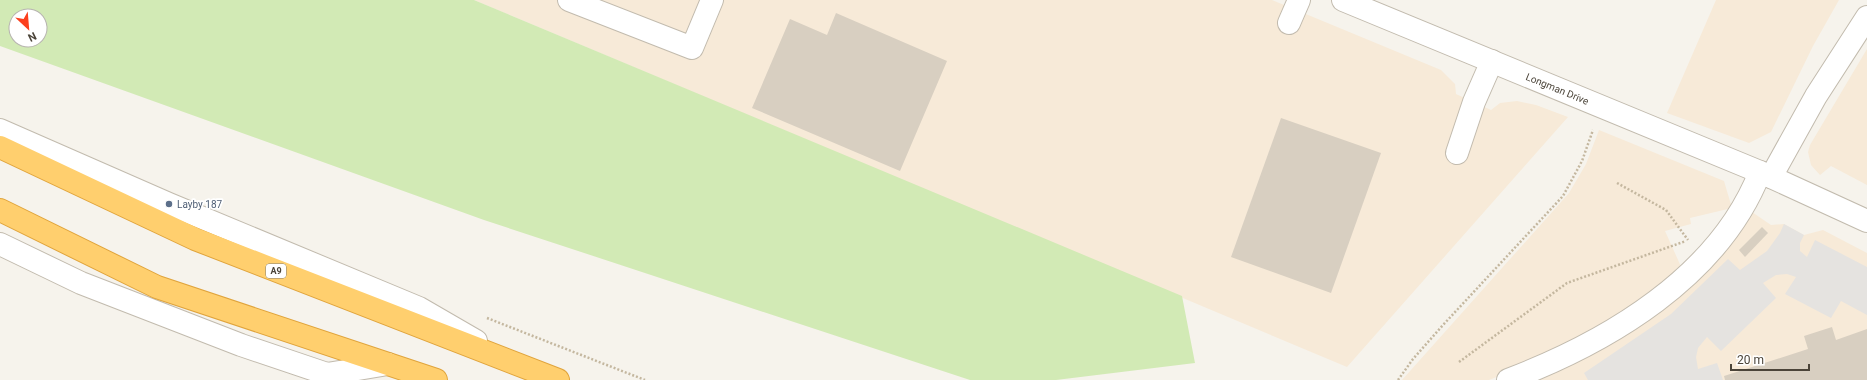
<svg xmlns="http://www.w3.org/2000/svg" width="1867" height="380" viewBox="0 0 1867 380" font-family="Roboto,sans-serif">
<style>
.commercial{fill:#f7ead8}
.green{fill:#d2eab5;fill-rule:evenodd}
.parking{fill:#e5e3e0}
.building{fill:#d8cfc1}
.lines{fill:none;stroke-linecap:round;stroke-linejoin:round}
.minor-casing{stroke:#c2bbae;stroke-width:24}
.highway-casing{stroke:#e0a43c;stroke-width:24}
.path{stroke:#c4b79f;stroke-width:2.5;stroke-dasharray:2 2;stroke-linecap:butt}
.minor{stroke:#fff;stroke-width:22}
.highway{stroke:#ffcf6e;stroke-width:22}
.service-dot{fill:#5c6f8a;stroke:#fff;stroke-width:1.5}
.labels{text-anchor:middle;stroke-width:3.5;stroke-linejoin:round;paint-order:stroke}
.shield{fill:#fff;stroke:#817c74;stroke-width:1}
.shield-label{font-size:9px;font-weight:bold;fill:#4b4439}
.street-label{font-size:10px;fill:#4b4439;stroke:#fff}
.service-label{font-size:10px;fill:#4e5e75;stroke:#fff;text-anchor:start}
</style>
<rect width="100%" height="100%" fill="#f6f3ec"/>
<g class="commercial">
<polygon points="474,0 1272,0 1441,70 1455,84 1456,94 1491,110 1500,103 1517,101 1536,105 1568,117 1347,367"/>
<polygon points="1716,0 1839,0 1813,46 1771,132 1749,143 1667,113"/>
<polygon points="1867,49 1867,185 1831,166 1820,175 1811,165 1808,152 1810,145"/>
<polygon points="1599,130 1724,181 1732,208 1690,218 1691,224 1665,231 1683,271 1646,301 1544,358 1489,380 1402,380 1569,193 1586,164"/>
<polygon points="1752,212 1771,225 1784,224 1804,235 1823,230 1867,253 1867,380 1530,380 1560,367"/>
</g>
<path class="green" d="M0 0H474L1182 296 1195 363 1056 380H970L484 220 0 46ZM16 16H40V40H16Z"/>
<polygon class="parking" points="1784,224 1804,235 1800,243 1800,251 1807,257 1815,240 1867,267 1867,315 1841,301 1831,318 1785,294 1796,277 1787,274 1776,275 1763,283 1776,298 1721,351 1707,337 1698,348 1696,357 1698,369 1717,363 1723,380 1588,380 1584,373 1671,314 1728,259 1740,270 1767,251 1780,233"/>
<g class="building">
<polygon points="836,13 947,61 900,171 752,108 790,19 827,35"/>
<polygon points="1281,118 1381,153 1331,293 1231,257"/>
<polygon points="1762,227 1768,233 1745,257 1739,250"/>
<polygon points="1832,327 1836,340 1867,329 1867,380 1725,380 1724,376 1808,349 1804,336"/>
</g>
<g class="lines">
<g class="minor-casing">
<g id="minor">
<polyline points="569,0 692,48 712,0"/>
<path id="s1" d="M1343 0 1760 172 1867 221"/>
<polyline points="1289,23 1299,0"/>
<polyline points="0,130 169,204 419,308 476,341"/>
<polyline points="1457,153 1474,102 1492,61"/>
<polyline points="1771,177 1816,96 1867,17"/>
<polyline points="0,244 81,283 241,345 327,374 388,364"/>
<path d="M1508 380C1608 342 1719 277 1760 172"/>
</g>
</g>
<g class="highway-casing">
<g id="highway">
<polyline points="0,147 195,239 558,380"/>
<polyline points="0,210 157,287 436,380"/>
</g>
</g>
<g class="path">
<polyline points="1617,183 1666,210 1688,240"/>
<polyline points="487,318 645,380"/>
<polyline points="1459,362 1567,283 1686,241"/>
<polyline points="1398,380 1413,359 1443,325 1563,196 1582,161 1593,130"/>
</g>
<use href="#minor" class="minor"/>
<use href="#highway" class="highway"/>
</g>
<circle class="service-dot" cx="169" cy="204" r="4"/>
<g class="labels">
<rect class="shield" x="266" y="264" width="20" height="14" rx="3"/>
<g class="shield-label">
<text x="276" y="274">A9</text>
</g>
<g class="street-label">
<text dy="4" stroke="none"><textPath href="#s1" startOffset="232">Longman Drive</textPath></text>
</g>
<g class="service-label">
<text x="177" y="208">Layby 187</text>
</g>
</g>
<g transform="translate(28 28) rotate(154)"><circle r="19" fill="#ffffff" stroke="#b7b4b0"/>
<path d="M0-3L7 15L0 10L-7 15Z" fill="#fc3f1d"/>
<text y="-6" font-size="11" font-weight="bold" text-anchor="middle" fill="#4b4439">N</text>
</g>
<path d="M1731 364v6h78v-6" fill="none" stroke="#4b4439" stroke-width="2"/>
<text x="1737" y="364" font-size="12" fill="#4b4439" stroke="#ffffff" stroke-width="3" paint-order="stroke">20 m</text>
</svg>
